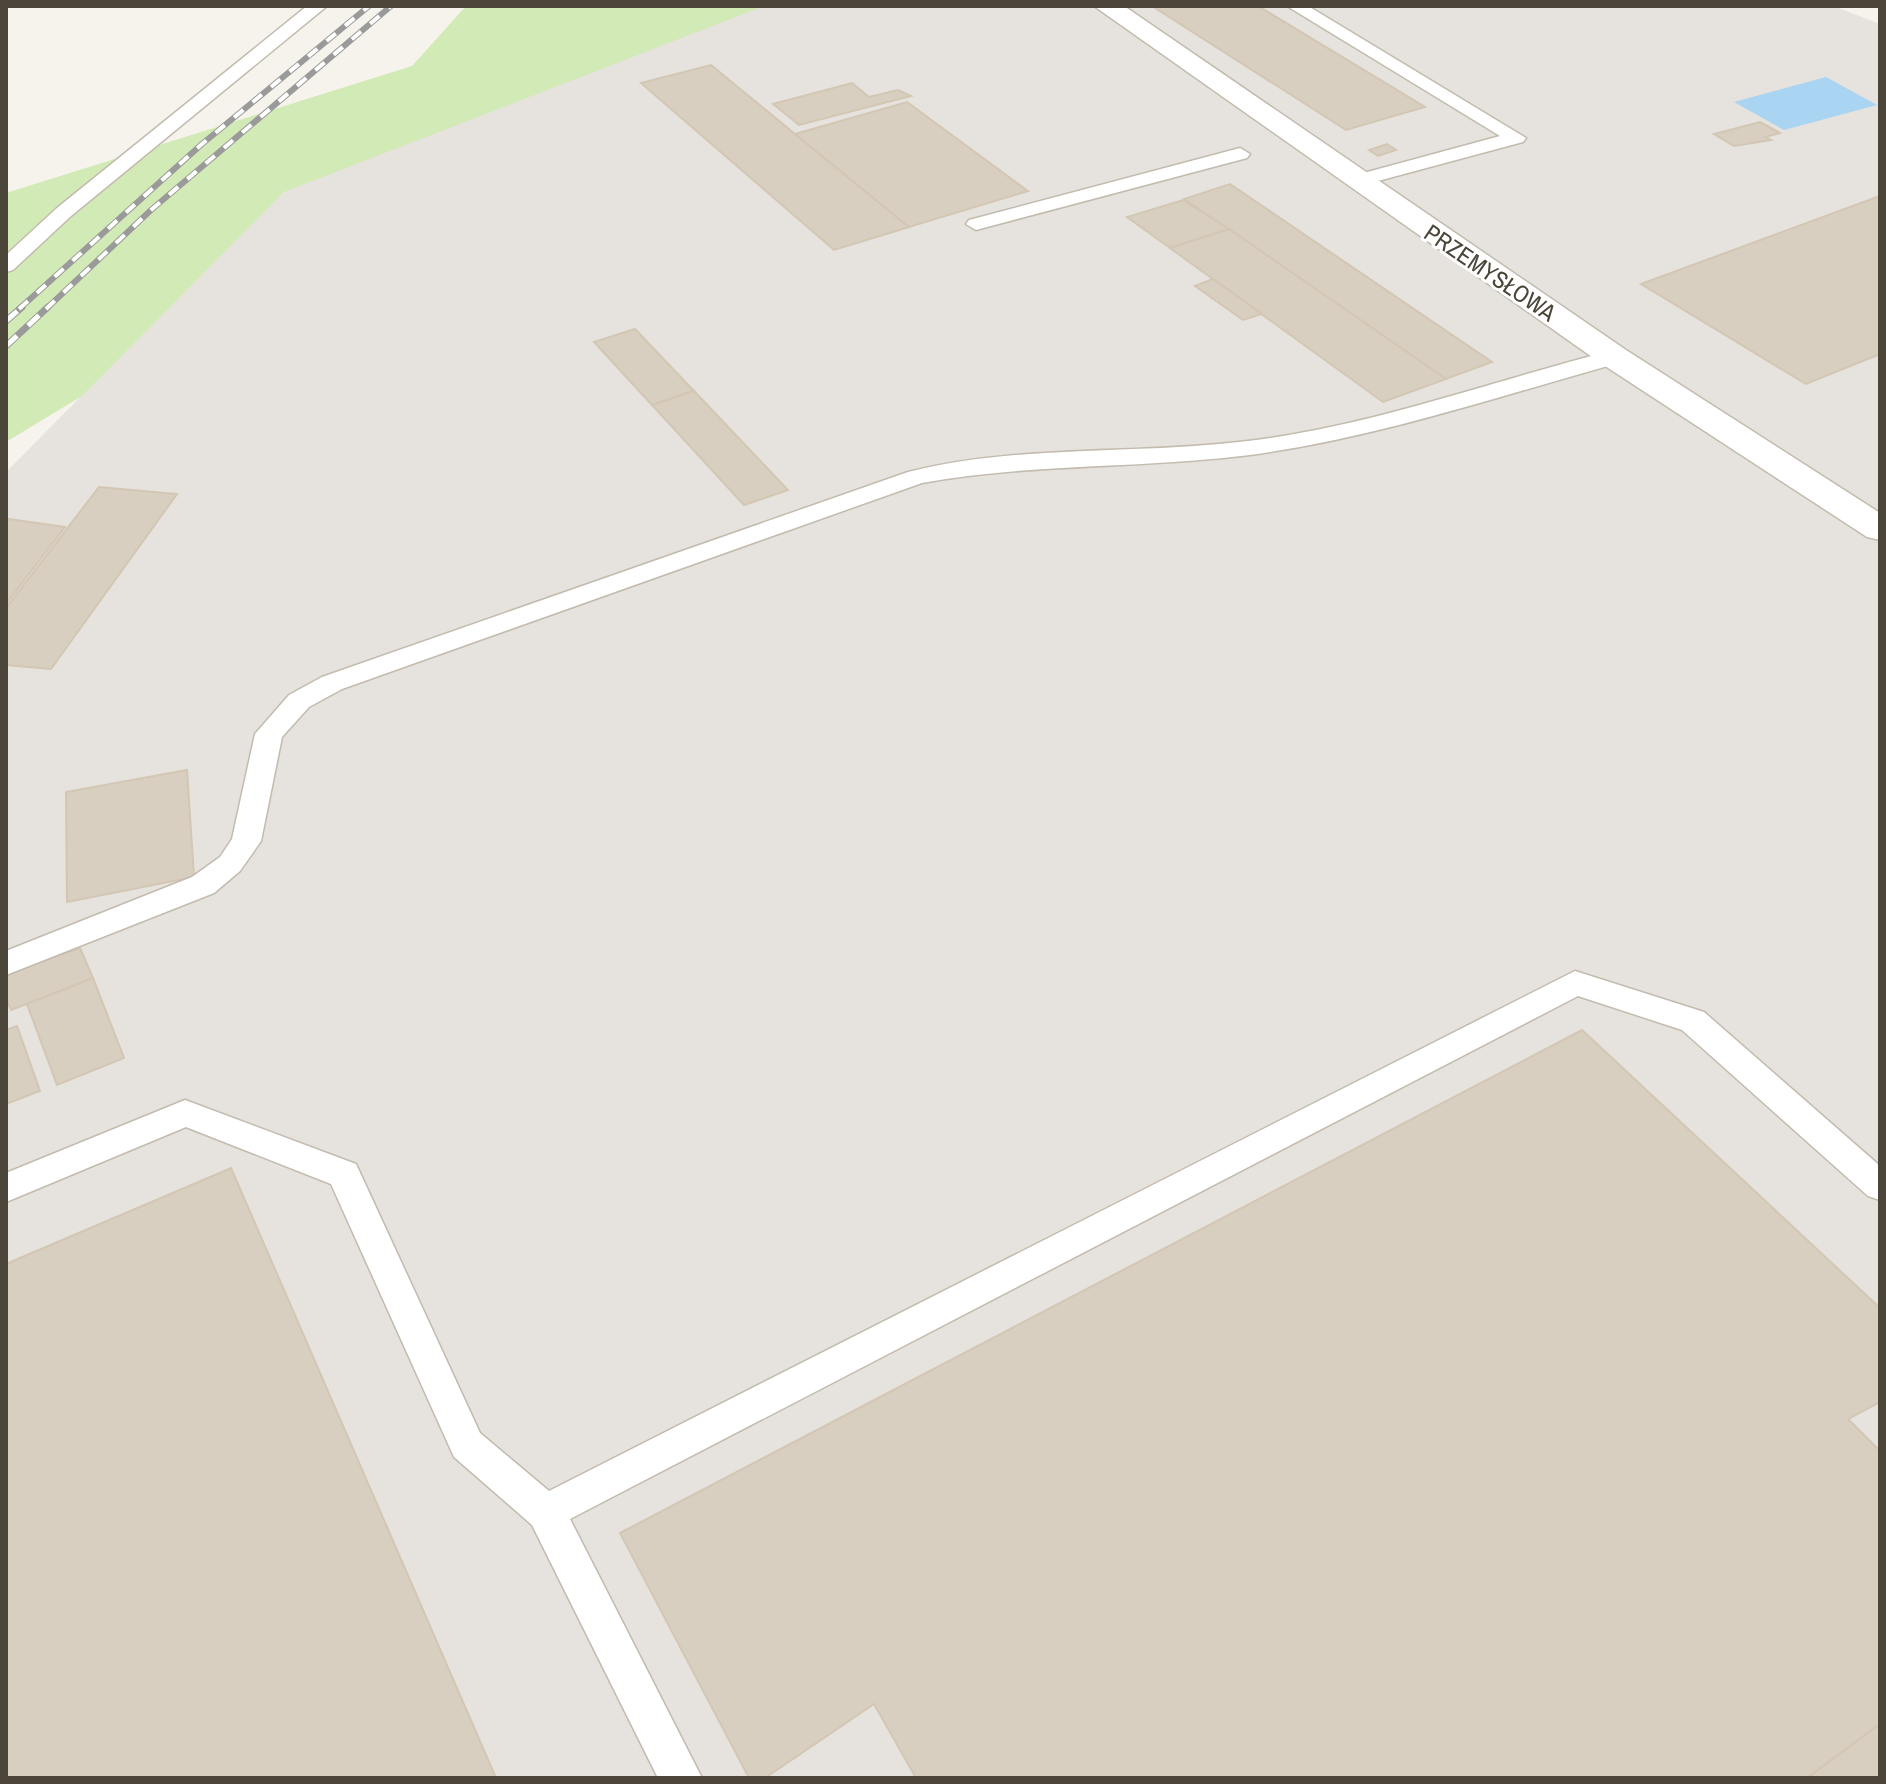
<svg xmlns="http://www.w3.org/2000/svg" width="1886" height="1784" viewBox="0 0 1886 1784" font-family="'Archivo Narrow',sans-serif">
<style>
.industrial{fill:#e6e2dd}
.green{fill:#d2eab5}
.water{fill:#a9d4f2}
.building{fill:#d8cfc1;stroke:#d3c7b4;stroke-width:2}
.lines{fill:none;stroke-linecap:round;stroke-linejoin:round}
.service-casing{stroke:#c2bbae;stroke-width:3}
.minor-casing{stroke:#c2bbae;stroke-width:3}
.service{fill:#fff;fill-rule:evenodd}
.minor{fill:#fff;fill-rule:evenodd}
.rail-far1-casing{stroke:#9a9a9a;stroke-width:6}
.rail-casing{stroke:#9a9a9a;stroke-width:7}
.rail-far1{stroke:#fff;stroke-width:4;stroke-dasharray:12;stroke-linecap:butt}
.rail{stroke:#fff;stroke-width:5;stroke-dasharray:15;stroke-linecap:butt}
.labels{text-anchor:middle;stroke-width:6;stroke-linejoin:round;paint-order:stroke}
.far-street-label{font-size:24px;fill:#4b4439;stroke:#fff}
</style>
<rect width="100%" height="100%" fill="#f6f3ec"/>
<polygon class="industrial" points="491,6 1833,6 1880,24 1880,1778 6,1778 6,472 284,192"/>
<polygon class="green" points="466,6 764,6 284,192 82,396 6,442 6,193 412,66"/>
<polygon class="water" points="1826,77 1877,105 1784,130 1734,102"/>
<g class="building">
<polygon points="1152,6 1258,6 1425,107 1346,130"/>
<polygon points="711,65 795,134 909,227 834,250 641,83"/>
<polygon points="852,83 869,97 898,90 911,96 799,125 773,104"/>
<polygon points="907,102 1028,191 909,227 795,134"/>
<polygon points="1760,122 1780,133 1765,137 1771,140 1734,146 1714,134"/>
<polygon points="1387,144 1396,150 1378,156 1369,150"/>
<polygon points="1230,184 1492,362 1446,379 1184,199"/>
<polygon points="1880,196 1880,354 1806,384 1641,284"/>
<polygon points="1183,200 1229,229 1170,248 1127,217"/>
<polygon points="1229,229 1446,379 1383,402 1170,248"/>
<polygon points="1213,279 1262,314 1243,320 1195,286"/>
<polygon points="635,329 694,391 652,405 594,342"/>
<polygon points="694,391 788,490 744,505 652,405"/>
<polygon points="99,487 177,494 51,669 6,665 6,608"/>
<polygon points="9,519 65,527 6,604 6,522"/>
<polygon points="187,770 194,877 67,902 66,792"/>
<polygon points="80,948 93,978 11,1010 6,998 6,974"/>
<polygon points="93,978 124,1058 57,1085 27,1004"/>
<polygon points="17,1026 40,1091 6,1104 6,1030"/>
<polygon points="1582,1030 1880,1308 1880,1402 1848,1419 1880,1451 1880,1724 1807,1778 916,1778 874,1704 765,1778 749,1778 620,1533"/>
<polygon points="231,1168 496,1778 6,1778 6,1264"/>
<polygon points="1880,1724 1880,1778 1807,1778"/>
</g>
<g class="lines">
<g class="service-casing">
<g id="service">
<polygon points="307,6 327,6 71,216 13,270 6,272 6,255 57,208"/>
<polygon points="1287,6 1308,6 1526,138 1523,142 1363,185 1349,185 1346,181 1349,177 1500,136"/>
<polygon points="1240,148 1250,154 1247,158 976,230 966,224 969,220"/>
<path d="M1614 350 1625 357 1622 362C1499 396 1377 438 1250 455 1141 469 1031 463 922 483L342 689 309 707 282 737 261 841 240 871 214 893 6 975V951L192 877 220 857 232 839 255 734 289 695 322 677 908 472C1019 444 1135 455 1248 441 1373 426 1492 381 1614 350Z"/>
<polygon points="1575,971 1704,1012 1880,1166 1880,1200 1868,1196 1682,1030 1578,996 570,1519 702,1778 658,1778 532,1525 454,1457 331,1184 186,1127 6,1202 6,1173 185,1100 356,1164 480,1433 549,1491"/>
</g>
</g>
<g class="minor-casing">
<polygon id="minor" points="1094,6 1124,6 1626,350 1880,513 1880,540 1867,537 1602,364"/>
</g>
<use href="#service" class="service"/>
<use href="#minor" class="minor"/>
<g class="rail-far1-casing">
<g id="rail-far1">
<polyline points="19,309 202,144 369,6"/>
<polyline points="46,309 151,210 391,6"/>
</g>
</g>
<g class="rail-casing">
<g id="rail">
<polyline points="6,321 22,307"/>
<polyline points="6,346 48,307"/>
</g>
</g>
<use href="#rail-far1" class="rail-far1"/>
<use href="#rail" class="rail"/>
</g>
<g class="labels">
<g class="far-street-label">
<text transform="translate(1490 273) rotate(34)" y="8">PRZEMYSŁOWA</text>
</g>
</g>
<rect width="1886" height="1784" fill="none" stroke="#4b4439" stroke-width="16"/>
</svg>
